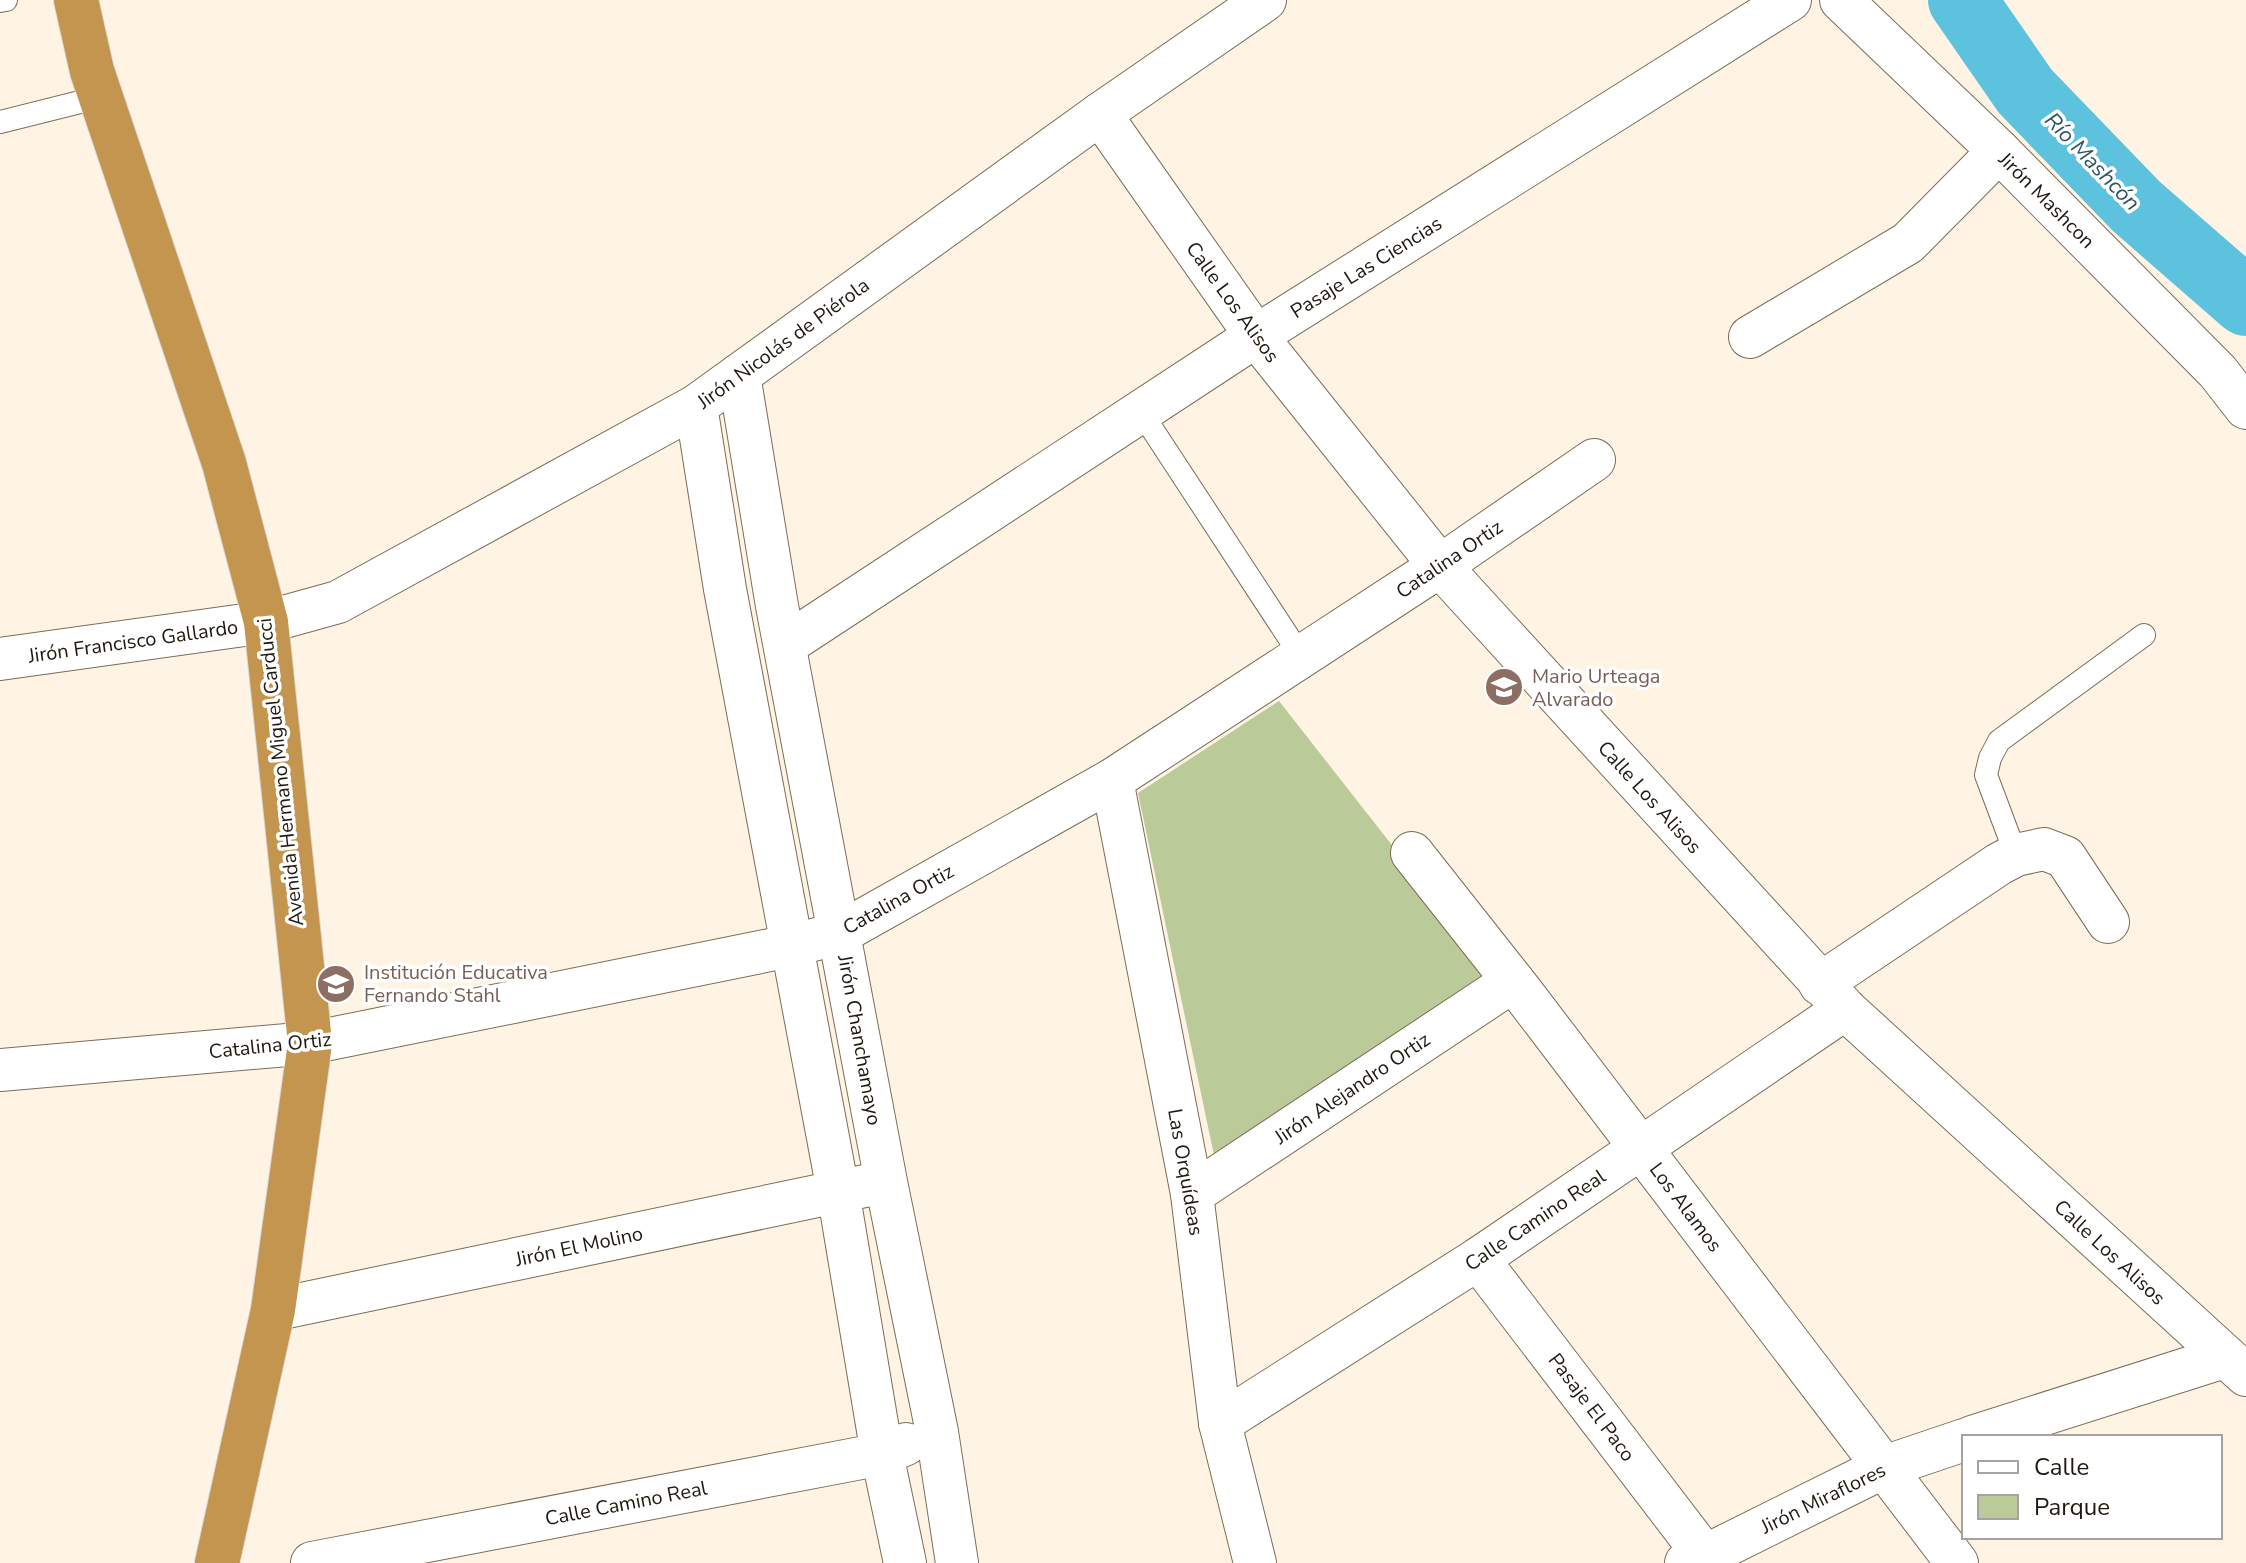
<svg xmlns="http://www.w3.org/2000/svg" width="2246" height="1563" viewBox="0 0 2246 1563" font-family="'Nunito Sans',sans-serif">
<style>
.green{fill:#baca98}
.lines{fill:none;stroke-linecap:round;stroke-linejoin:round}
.river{stroke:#5cc2dd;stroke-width:68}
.lane-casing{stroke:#7c6c55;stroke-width:24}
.street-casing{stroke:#7c6c55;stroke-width:44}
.highway-casing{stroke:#dbdad9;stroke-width:46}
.lane{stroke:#fff;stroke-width:22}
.street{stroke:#fff;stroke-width:42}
.highway{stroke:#c3954e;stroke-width:44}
.labels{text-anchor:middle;stroke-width:7;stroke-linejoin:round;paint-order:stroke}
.street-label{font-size:20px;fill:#1f1910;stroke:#fff}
.education-label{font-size:20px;fill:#785e54;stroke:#fff;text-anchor:start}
.water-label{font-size:22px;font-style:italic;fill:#2b5763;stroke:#fff}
</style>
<rect width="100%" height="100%" fill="#fff4e4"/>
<polygon class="green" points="1279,701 1493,974 1215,1160 1138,793"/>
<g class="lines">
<polyline class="river" points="1962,0 2025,91 2136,206 2246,302"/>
<g class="lane-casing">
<g id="lane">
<polyline points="0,1 6,0"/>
<polyline points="0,122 100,97"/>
<polyline points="1141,412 1301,656"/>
<polyline points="2016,855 1986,775 1990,758 1999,741 2144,635"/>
</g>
</g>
<g class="street-casing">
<g id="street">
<polyline points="1841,0 1999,151 2218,372 2246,408"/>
<polyline points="1100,114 1256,336 1440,566 1845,1009 2246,1375"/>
<polyline points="1750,337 1908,243 1999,151"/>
<polyline points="739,375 777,606 886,1182 937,1432 957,1563"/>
<polyline points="696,406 725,589 838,1191 882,1454 905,1563"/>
<polyline points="785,645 1256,336 1790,0"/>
<polyline points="0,659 266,622 338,602 696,406 1100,114 1265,0"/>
<polyline points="1112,780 1192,1194 1220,1423 1255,1563"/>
<polyline points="1412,853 1521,991 1957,1563"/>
<polyline points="1820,984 1999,864 2016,855 2044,849 2065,857 2108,922"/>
<polyline points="0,1070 310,1043 790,946 840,933 1112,780 1440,566 1594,460"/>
<polyline points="1192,1194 1513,981"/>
<polyline points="1478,1259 1705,1556"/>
<polyline points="273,1310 865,1186"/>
<polyline points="1220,1423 1478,1259 1845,1009"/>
<polyline points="1972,1437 2224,1357"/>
<polyline points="312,1563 882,1454 906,1444"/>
<polyline points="1686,1563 1705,1556 1884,1467 1964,1440"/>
</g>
</g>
<g class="highway-casing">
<polyline id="highway" points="76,0 92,71 224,463 266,622 310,1043 273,1310 217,1563"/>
</g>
<use href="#lane" class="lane"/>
<use href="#street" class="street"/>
<use href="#highway" class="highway"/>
</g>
<defs>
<g id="school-disc" transform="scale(2)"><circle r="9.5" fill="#8d6e63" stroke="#fff"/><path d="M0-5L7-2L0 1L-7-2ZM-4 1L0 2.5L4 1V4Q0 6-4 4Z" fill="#fff"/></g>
</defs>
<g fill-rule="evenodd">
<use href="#school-disc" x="1504" y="687"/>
<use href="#school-disc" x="336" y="984"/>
</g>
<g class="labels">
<g class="street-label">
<text transform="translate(2047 200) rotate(45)" y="7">Jirón Mashcon</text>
<text transform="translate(1366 267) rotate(-32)" y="7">Pasaje Las Ciencias</text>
<text transform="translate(1233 302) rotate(54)" y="7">Calle Los Alisos</text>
<text transform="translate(783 343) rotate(-36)" y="7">Jirón Nicolás de Piérola</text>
<text transform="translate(1449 559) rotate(-34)" y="7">Catalina Ortiz</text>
<text transform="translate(133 641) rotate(-8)" y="7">Jirón Francisco Gallardo</text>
<text transform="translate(280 772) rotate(-96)" y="7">Avenida Hermano Miguel Carducci</text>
<text transform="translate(1650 797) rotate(48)" y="7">Calle Los Alisos</text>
<text transform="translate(898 899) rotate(-29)" y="7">Catalina Ortiz</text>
<text transform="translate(860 1040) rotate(80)" y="7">Jirón Chanchamayo</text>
<text transform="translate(270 1045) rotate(-6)" y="7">Catalina Ortiz</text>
<text transform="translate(1352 1088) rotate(-34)" y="7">Jirón Alejandro Ortiz</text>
<text transform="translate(1186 1172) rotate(80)" y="7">Las Orquídeas</text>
<text transform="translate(1686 1207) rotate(53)" y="7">Los Alamos</text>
<text transform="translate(1535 1220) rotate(-34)" y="7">Calle Camino Real</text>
<text transform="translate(579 1246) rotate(-12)" y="7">Jirón El Molino</text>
<text transform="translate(2110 1252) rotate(43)" y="7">Calle Los Alisos</text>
<text transform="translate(1592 1407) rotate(53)" y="7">Pasaje El Paco</text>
<text transform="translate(1823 1498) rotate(-26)" y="7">Jirón Miraflores</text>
<text transform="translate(626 1503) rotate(-11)" y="7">Calle Camino Real</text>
</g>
<g class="education-label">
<text x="1532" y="683">Mario Urteaga<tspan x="1532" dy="23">Alvarado</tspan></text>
<text x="364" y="979">Institución Educativa<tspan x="364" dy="23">Fernando Stahl</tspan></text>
</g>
<g class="water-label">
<text transform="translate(2093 161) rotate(46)" y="8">Río Mashcón</text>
</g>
</g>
<rect x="1962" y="1435" width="260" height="104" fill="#ffffff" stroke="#a5a39f" stroke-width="2"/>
<rect x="1978" y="1461" width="40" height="12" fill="#ffffff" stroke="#a5a39f" stroke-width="2"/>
<text x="2034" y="1475" font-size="24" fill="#1f1910">Calle</text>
<rect x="1978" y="1495" width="40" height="24" fill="#baca98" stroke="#a5a39f" stroke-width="2"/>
<text x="2034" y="1515" font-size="24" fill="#1f1910">Parque</text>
</svg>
